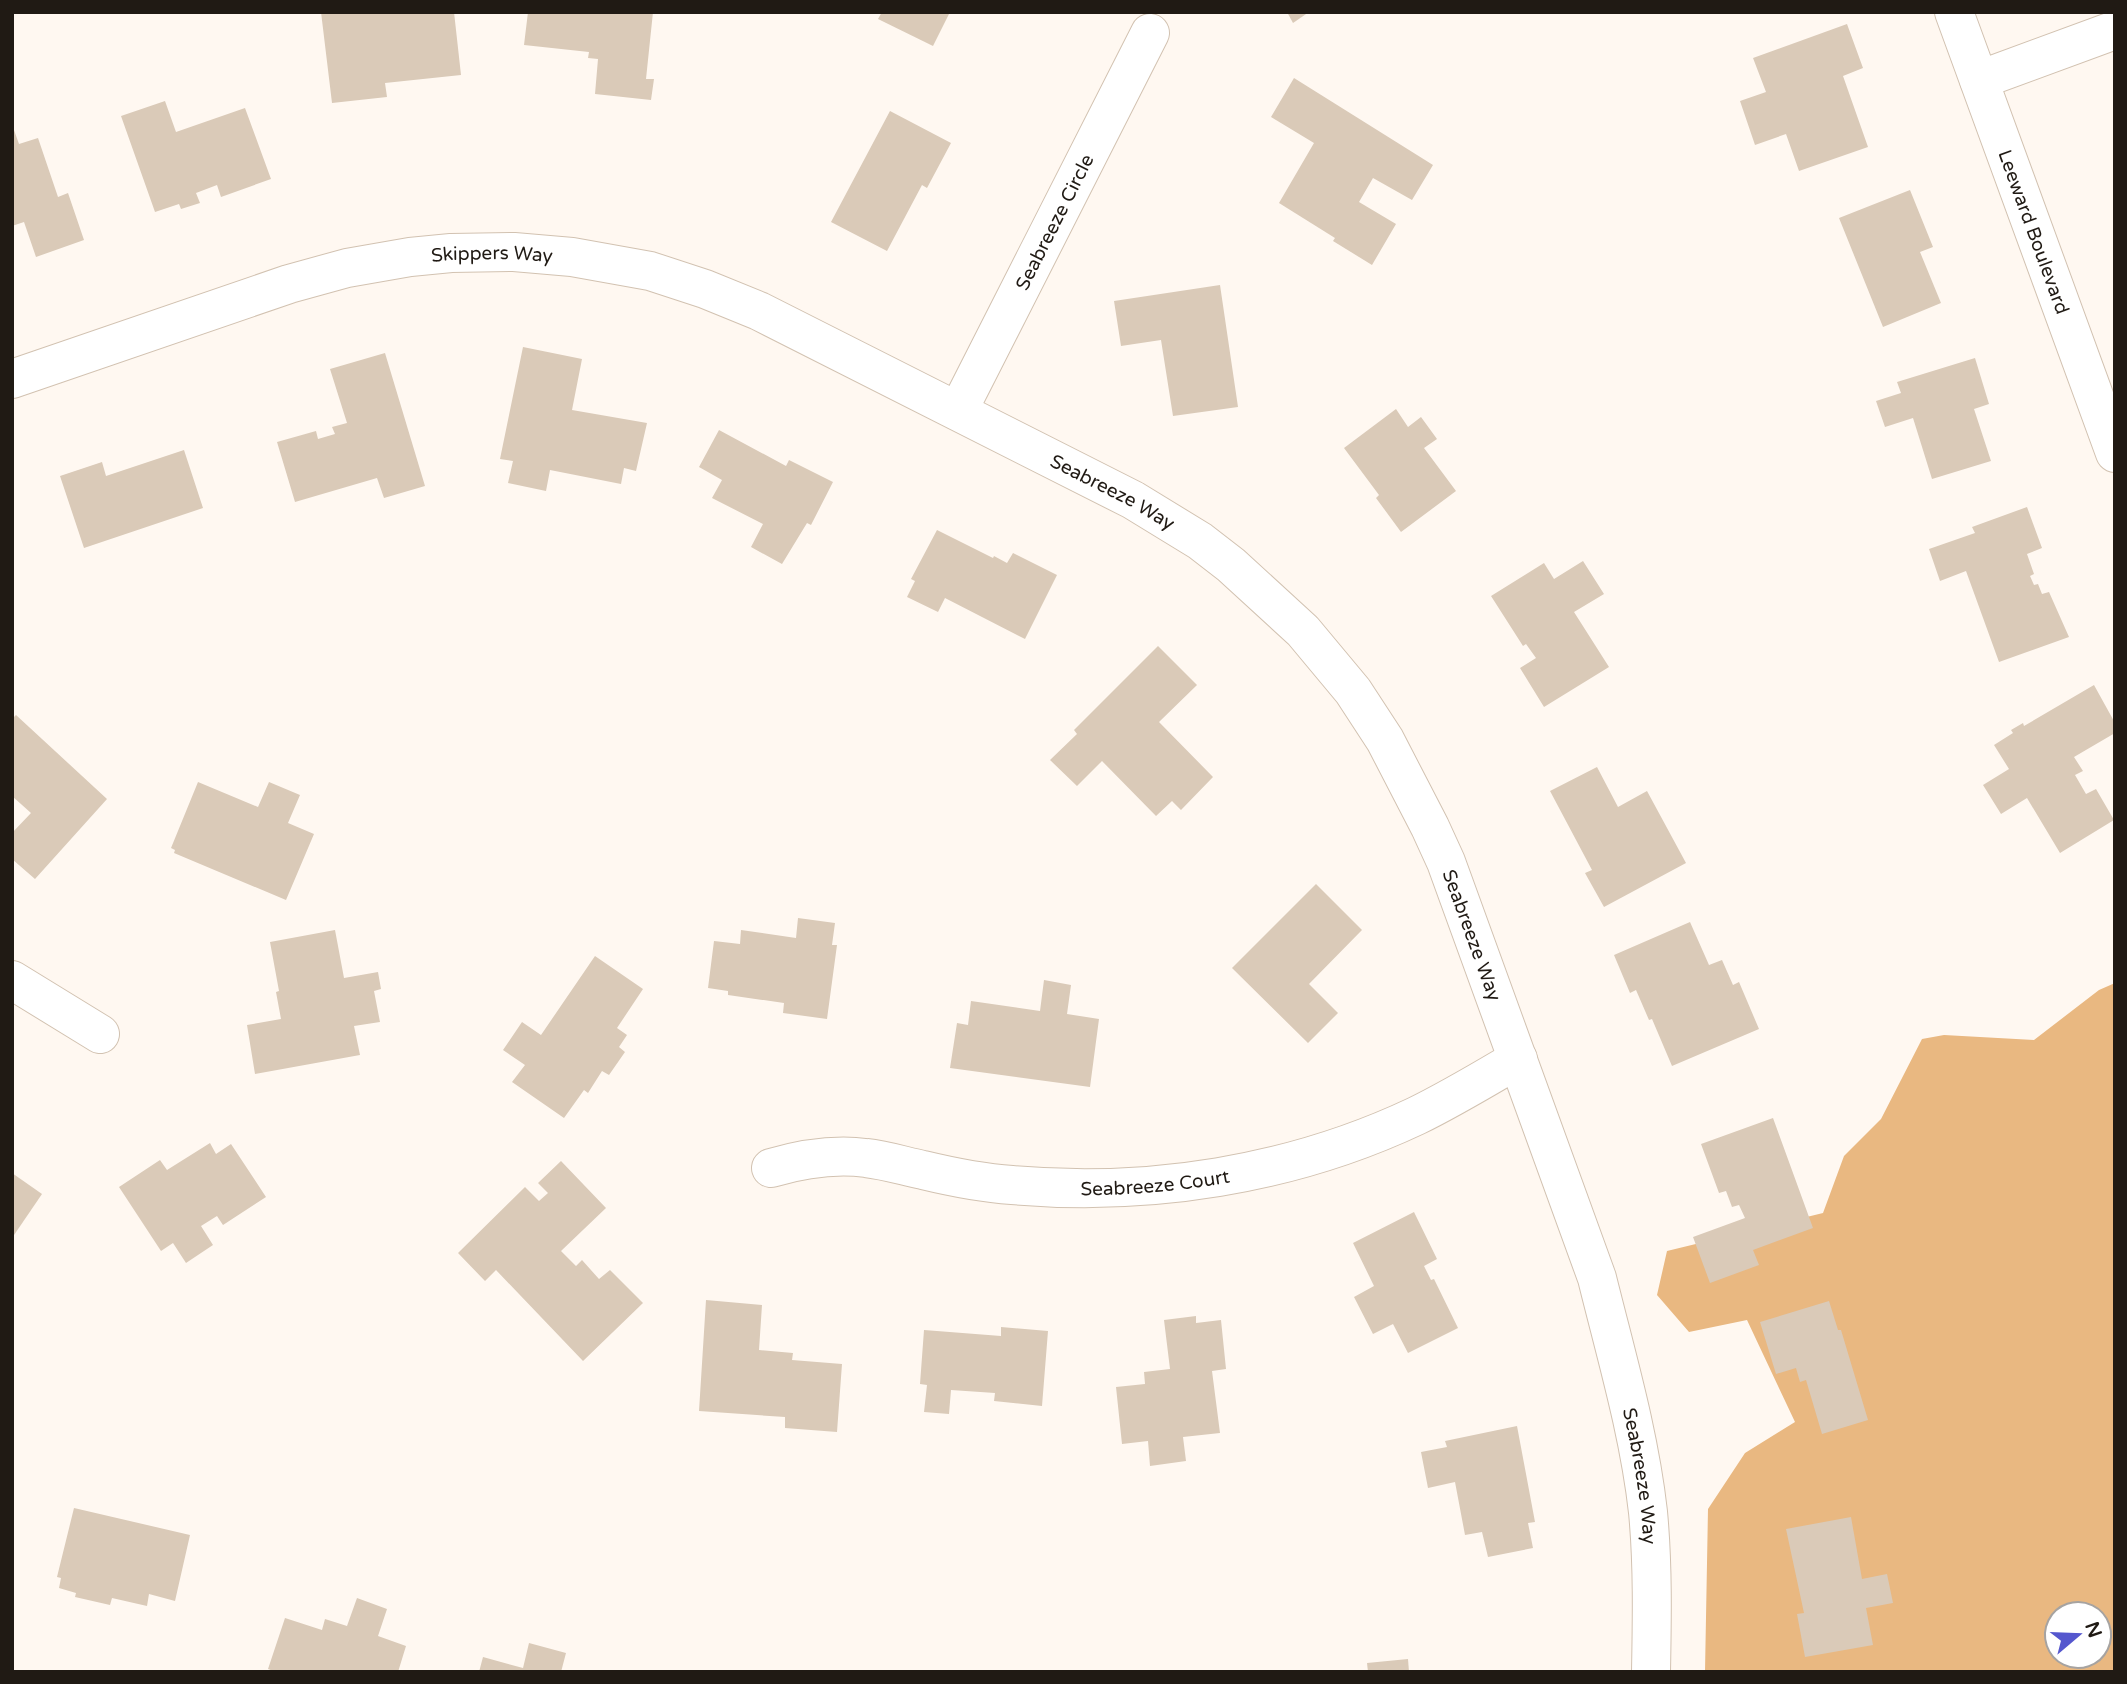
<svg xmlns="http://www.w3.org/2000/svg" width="2127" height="1684" viewBox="0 0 2127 1684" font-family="'Varela Round',sans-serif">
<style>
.forest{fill:#e9b881;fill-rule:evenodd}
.building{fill:#dacab8}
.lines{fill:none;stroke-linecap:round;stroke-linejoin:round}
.minor-casing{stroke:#d2c2b1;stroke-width:40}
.minor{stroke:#fff;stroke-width:38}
.labels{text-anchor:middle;stroke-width:5;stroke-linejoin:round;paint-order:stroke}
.street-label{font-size:19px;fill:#201a14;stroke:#fff}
</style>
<rect width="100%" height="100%" fill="#fff8f1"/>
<path class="forest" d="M2115 983V1672H1705L1708 1509 1745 1453 1795 1422 1747 1320 1689 1332 1657 1295 1667 1251 1823 1213 1844 1156 1881 1119 1922 1039 1944 1035 2034 1040 2099 990ZM2057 1614H2099V1656H2057Z"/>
<g class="building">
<polygon points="321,12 454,12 461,75 385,83 387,97 332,103"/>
<polygon points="528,12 653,12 646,79 654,79 651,100 595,94 598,59 588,58 589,52 524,45"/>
<polygon points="882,12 950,12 933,46 878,19"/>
<polygon points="1287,12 1309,12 1293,23"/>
<polygon points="1847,24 1863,68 1843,76 1868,147 1799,171 1786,134 1755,145 1740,101 1766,92 1753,58"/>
<polygon points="1294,78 1433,165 1412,200 1373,178 1359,202 1396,224 1372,265 1333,241 1335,238 1279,203 1314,143 1271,117"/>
<polygon points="165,101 176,132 245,108 271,179 221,197 217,185 196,193 200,203 181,209 179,204 155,212 121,116"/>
<polygon points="890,111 951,143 927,188 922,185 887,251 831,222"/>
<polygon points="14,130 19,144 38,138 58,197 68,193 84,240 36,257 24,222 12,226 12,131"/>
<polygon points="1910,190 1933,247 1920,252 1941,303 1883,327 1839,218"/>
<polygon points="1220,285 1238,407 1173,416 1161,340 1121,346 1114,301"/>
<polygon points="523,347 582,359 572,410 647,423 636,471 624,468 621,484 550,470 546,491 508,483 513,461 500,459"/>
<polygon points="385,353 425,486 384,498 377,478 295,502 277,442 316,431 318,439 335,434 332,427 347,423 330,369"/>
<polygon points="1975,358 1989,404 1974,409 1991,461 1932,479 1913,418 1885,427 1876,401 1901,393 1897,382"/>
<polygon points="1396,409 1408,427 1421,417 1437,439 1424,448 1456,491 1401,532 1376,498 1379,495 1344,448"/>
<polygon points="719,430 786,466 789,460 833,482 811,525 807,523 782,564 751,547 763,524 712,498 722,480 699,467"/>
<polygon points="184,450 203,508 84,548 60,476 102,462 106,476"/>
<polygon points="2027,507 2042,548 2027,554 2034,574 2030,576 2034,585 2038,584 2042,594 2049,592 2069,637 1999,662 1966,571 1940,581 1929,549 1975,533 1972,527"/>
<polygon points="937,530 993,558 994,556 1007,563 1013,553 1057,575 1025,639 945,598 938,612 907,597 915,581 911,579"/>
<polygon points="1583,561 1604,594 1574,612 1609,667 1544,707 1520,668 1536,658 1526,644 1523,646 1491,596 1544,563 1554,579"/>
<polygon points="1158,646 1197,685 1159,722 1213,777 1181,810 1172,801 1156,816 1102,761 1077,786 1050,760 1077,734 1074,730"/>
<polygon points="2094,685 2115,723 2115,733 2074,757 2083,771 2075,775 2086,794 2096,789 2114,820 2060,853 2027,798 2001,814 1983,785 2009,769 1994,745 2013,733 2011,730 2023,723 2024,726"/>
<polygon points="16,715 107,799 35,879 12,859 12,833 31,813 12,796 12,719"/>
<polygon points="1597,767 1618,807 1647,791 1686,863 1604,907 1585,873 1592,870 1550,791"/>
<polygon points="198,782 258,807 269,782 300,795 288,823 314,834 286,900 174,853 175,850 171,848"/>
<polygon points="1316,884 1362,930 1309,984 1338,1013 1308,1043 1232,968"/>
<polygon points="798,918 835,923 832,945 837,945 827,1019 783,1013 784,1003 728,995 728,991 708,988 714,941 740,944 741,930 796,938"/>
<polygon points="1690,922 1709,965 1722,960 1733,985 1739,982 1759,1029 1672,1066 1652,1019 1649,1020 1636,990 1630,993 1614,955"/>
<polygon points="335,930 344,978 378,972 381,989 374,991 380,1022 354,1026 360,1055 255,1074 247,1025 281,1019 276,992 279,991 270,942"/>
<polygon points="595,956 643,989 617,1028 627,1035 619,1047 625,1052 609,1075 602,1071 588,1093 584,1090 564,1118 512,1082 525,1065 503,1050 522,1022 541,1035"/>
<polygon points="1044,980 1071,985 1067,1014 1099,1019 1090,1087 950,1068 957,1023 968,1025 971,1001 1040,1011"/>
<polygon points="1773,1118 1813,1228 1753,1250 1759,1265 1710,1283 1693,1237 1745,1218 1739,1205 1732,1207 1726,1191 1719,1193 1701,1144"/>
<polygon points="210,1143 216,1154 231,1144 266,1197 223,1225 217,1216 201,1226 213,1245 186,1263 173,1243 161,1251 119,1187 160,1160 167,1170"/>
<polygon points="561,1161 606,1208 561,1251 576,1266 582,1260 599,1279 610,1270 643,1303 583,1361 496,1270 485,1281 458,1253 525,1187 539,1201 548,1193 538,1183"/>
<polygon points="12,1173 42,1194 12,1238"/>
<polygon points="1414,1212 1437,1259 1424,1266 1431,1280 1434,1279 1458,1328 1408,1353 1393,1324 1373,1334 1354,1297 1374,1286 1353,1243"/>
<polygon points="706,1300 762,1305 759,1350 793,1353 792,1360 842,1364 837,1432 785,1428 785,1417 699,1411"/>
<polygon points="1829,1301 1838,1330 1841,1330 1868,1420 1822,1434 1806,1380 1800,1382 1796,1368 1776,1374 1760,1322"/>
<polygon points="1196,1316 1196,1323 1221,1320 1226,1369 1212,1371 1220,1433 1183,1437 1186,1461 1150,1466 1148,1441 1122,1444 1116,1387 1145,1384 1144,1372 1170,1369 1164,1320"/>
<polygon points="1001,1327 1048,1331 1042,1406 994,1401 995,1393 951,1390 949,1414 924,1412 927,1385 920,1384 924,1330 1001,1336"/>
<polygon points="1517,1426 1535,1522 1528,1523 1533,1548 1488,1557 1482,1532 1465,1535 1455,1482 1428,1488 1421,1452 1447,1447 1445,1441"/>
<polygon points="74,1508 190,1535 175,1601 149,1594 147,1606 112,1598 110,1605 75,1597 76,1593 59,1588 61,1578 57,1577"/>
<polygon points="1851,1517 1862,1579 1887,1574 1893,1603 1866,1608 1873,1645 1805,1657 1797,1614 1804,1613 1786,1529"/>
<polygon points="357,1598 387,1609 378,1636 406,1646 398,1672 276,1672 268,1669 285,1618 322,1630 325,1619 347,1626"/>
<polygon points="529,1643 566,1653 561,1672 479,1672 483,1657 523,1668"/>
<polygon points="1408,1659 1409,1672 1368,1672 1367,1663"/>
</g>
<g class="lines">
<g class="minor-casing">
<g id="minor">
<path id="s1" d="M1954 12 2115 453"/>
<polyline points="1979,80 2115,30"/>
<path id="s2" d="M12 379 289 284 347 268 410 257 451 253 514 252 572 257 650 271 705 289 759 311 1133 500 1200 541 1231 565 1303 631 1353 691 1385 740 1430 827 1446 862 1597 1278C1616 1355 1639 1432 1648 1512 1653 1565 1652 1619 1651 1672"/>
<path id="s3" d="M958 411 1150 33"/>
<polyline points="12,980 100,1034"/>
<path id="s4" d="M771 1168C802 1159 835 1154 866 1158 885 1160 904 1166 923 1170 952 1177 982 1183 1012 1185 1149 1197 1291 1175 1416 1116 1451 1099 1484 1079 1518 1059"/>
</g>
</g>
<use href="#minor" class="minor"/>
</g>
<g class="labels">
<g class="street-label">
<text dy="7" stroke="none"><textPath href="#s3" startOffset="212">Seabreeze Circle</textPath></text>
<text dy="7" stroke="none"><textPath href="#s1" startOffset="234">Leeward Boulevard</textPath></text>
<text dy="7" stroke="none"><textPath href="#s2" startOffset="499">Skippers Way</textPath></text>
<text dy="7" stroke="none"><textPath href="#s2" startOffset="1172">Seabreeze Way</textPath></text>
<text dy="7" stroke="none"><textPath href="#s2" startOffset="1760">Seabreeze Way</textPath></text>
<text dy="7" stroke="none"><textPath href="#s4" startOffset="388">Seabreeze Court</textPath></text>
<text dy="7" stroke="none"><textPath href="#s2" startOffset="2328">Seabreeze Way</textPath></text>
</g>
</g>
<rect width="2127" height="1684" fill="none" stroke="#201a14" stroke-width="28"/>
<g transform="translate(2078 1635) rotate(71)"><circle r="33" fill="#ffffff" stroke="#a6a3a1" stroke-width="2"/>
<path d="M0-5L12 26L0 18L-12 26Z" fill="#5557ce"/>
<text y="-10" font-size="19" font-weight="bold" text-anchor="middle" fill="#201a14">N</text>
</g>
</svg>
